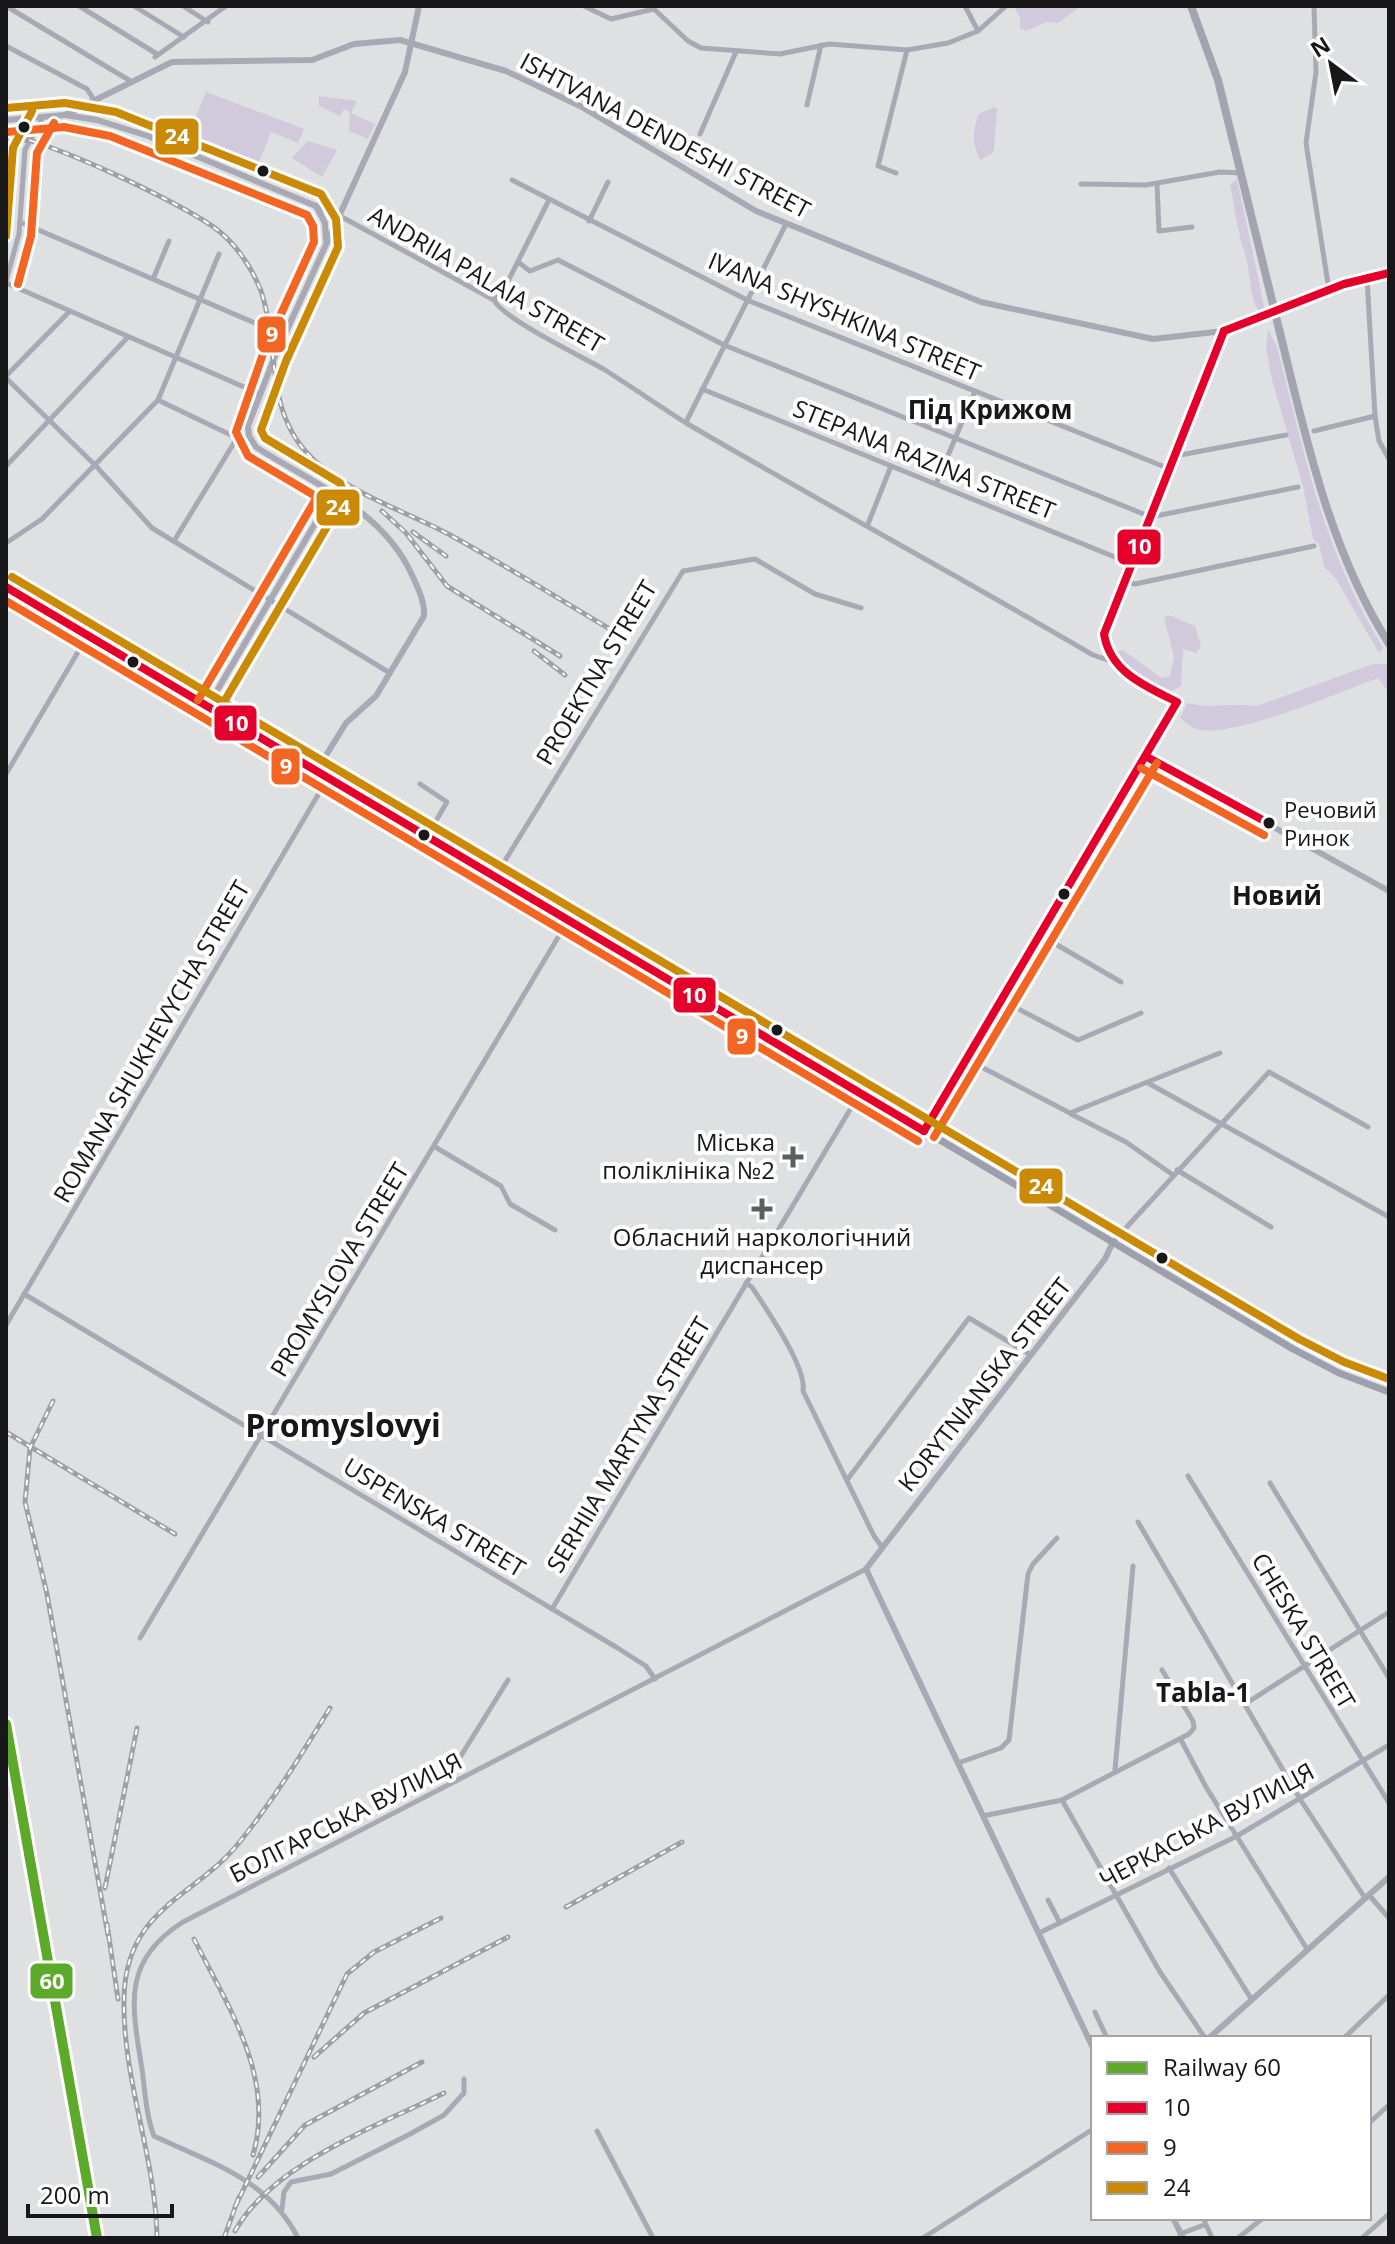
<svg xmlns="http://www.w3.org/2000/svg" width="1395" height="2244" viewBox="0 0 1395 2244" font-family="'Open Sans',sans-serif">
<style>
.green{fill:#d1cadd}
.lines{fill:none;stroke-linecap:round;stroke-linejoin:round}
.minor{stroke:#a8a9b5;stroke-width:5}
.tertiary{stroke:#a8a9b5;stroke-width:6}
.secondary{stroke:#9e9fac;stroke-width:7}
.trunk{stroke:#a4a3b0;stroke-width:8}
.rail-casing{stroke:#9fa0a6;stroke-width:5}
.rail{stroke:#fff;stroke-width:2;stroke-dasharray:6;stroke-linecap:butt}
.trunk-bridge{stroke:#a4a3b0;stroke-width:8}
.bus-1-casing{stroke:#fff;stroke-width:14}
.bus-2-casing{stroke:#fff;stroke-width:14}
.bus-3-casing{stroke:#fff;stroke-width:14}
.bus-1{stroke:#e4002b;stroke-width:8}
.bus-2{stroke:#f26522;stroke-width:8}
.bus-3{stroke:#ca8a05;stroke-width:8}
.rail-1-casing{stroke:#fff;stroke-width:16}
.rail-1{stroke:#5da92a;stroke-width:10}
.bus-dot{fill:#18181a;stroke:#fff;stroke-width:3}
.poi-dot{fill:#5d5e60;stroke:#fff;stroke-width:3}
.labels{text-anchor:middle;stroke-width:8;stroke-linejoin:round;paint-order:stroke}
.bus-label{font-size:22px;fill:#18181a;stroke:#fff;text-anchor:start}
.street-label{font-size:24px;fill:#18181a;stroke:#fff}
.poi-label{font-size:24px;fill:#18181a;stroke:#fff;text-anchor:end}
.neighbourhood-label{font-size:26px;font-weight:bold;fill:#18181a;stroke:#fff}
.district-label{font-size:32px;font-weight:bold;fill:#18181a;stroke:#fff}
.line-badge{stroke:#fff;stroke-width:3}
.badge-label{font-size:22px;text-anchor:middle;font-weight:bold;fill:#fff}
</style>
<rect width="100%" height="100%" fill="#dee0e2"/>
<g class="green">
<polygon points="1014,6 1078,6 1078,8 1058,23 1046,22 1026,31 1020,28 1020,18"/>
<polygon points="206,92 304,129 298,143 271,132 259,162 189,134"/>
<polygon points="319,96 357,101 351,113 375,124 368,139 349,131 350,112 344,109 340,116 319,106"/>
<path d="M994 107 997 109 994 152 980 160C972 143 972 131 979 114Z"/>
<polygon points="308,141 337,150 322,177 292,158"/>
<path d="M1237 179 1265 310 1260 313C1248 295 1251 271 1245 253 1237 230 1235 208 1230 185Z"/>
<path d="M1268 329 1277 347C1306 459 1322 547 1383 648L1379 653 1336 579 1324 567 1319 544 1313 539 1303 486 1272 380 1266 348Z"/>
<polygon points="1169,615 1195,626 1201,647 1196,653 1183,649 1181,686 1171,691 1138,676 1115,652 1123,650 1161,678 1170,676 1174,657 1164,617"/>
<path d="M1373 664H1389V693L1378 678C1340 692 1232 739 1196 729 1191 728 1184 721 1180 718L1187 703C1210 709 1233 703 1257 706Z"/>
</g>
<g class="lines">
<g class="minor">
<polyline points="6,6 132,82"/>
<polyline points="79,6 157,54"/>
<polyline points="134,6 184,37"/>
<polyline points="183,6 208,22"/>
<polyline points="584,6 611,19 654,9 688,41 701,48 780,54 829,44 907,50 948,43 978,31 1006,6"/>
<polyline points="965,6 978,31"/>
<polyline points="1314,6 1316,72 1306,143 1329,290"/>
<polyline points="6,46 87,89 94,100"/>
<polyline points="155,57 226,6"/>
<polyline points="807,105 821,45"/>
<polyline points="700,134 736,52"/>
<polyline points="6,137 29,141"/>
<polyline points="896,173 878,166 907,50"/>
<polyline points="512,180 747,300 1170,469"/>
<polyline points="1081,184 1146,185 1220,172 1242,173"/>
<polyline points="1157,184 1159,231 1192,227"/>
<path d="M340 216 494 300C503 319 583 357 605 370 632 387 659 406 686 423 821 502 958 576 1093 655L1114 662"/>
<polyline points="589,221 608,182"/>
<polyline points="20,222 262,326"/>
<polyline points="518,262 530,271 558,260 724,345 1151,517 1298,487"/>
<polyline points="1367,278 1375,416 1379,441 1389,459"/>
<polyline points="153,279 169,241"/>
<polyline points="6,281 19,234 25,150 43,117"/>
<polyline points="6,283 260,394"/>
<polyline points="494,300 502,293 549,200"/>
<polyline points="6,376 69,312"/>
<polyline points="6,378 96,466 152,528 390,673"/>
<polyline points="702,389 1132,564"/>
<polyline points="158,400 237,438 249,436"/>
<polyline points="686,422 786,224"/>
<polyline points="1314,431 1375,416"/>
<polyline points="1175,456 1286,435"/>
<polyline points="6,466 128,337"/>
<polyline points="936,484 975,391"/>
<polyline points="868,524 891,466"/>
<polyline points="174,541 237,438"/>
<polyline points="6,543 42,519 158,400 219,254"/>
<polyline points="1124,581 1135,584 1314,546"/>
<polyline points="6,774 88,635"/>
<polyline points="420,784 447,802 427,836"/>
<polyline points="495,877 683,571 755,559 815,594 861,608"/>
<polyline points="1040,935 1121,982"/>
<polyline points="1001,1000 1078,1040 1141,1013"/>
<polyline points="966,1059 1070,1113 1220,1053"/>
<polyline points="1148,1083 1389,1217"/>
<polyline points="1071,1114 1126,1142 1173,1175"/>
<polyline points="435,1147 501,1186 510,1204 555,1230"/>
<polyline points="1177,1170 1271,1227"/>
<polyline points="1113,1242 1269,1072 1368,1127"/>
<path d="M746 1283 752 1287C766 1309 807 1367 803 1391L874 1536 882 1547"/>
<polyline points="24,1294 616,1647 646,1666 655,1679"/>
<polyline points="6,1325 328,778"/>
<polyline points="1188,1476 1389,1803"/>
<polyline points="847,1480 969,1318 1031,1355"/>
<polyline points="1270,1483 1389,1678"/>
<polyline points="1138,1522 1300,1799 1365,1898"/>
<polyline points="552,1609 860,1093"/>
<polyline points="140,1638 569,919"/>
<polyline points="1245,1704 1389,1612"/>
<polyline points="1181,1740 1206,1787 1307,1949"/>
<polyline points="958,1763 1001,1748 1009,1740 1028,1574 1033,1564 1057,1538"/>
<polyline points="1115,1770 1133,1566"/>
<polyline points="451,1783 454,1767 508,1680"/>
<polyline points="1062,1800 1160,1972 1205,2038"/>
<polyline points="983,1816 1062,1800 1189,1734 1194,1728 1193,1721 1162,1670"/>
<polyline points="1169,1868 1252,2000"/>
<polyline points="1369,1895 1389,1918"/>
<polyline points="1048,1900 1060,1923"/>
<polyline points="1039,1933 1237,1836 1389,1745"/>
<polyline points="1095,2012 1107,2038"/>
<polyline points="1344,2038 1389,1995"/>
<polyline points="1369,2123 1389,2105"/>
<polyline points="597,2131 653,2238"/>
<polyline points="282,2209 284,2192 291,2182 331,2174 412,2133 444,2115 464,2093 464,2079"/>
<polyline points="1203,2218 1212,2238"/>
<polyline points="1180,2234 1204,2225"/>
<path d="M298 2238C268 2179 211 2163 154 2136 146 2115 145 2091 142 2069 132 2006 121 1961 183 1922L866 1569"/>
<polyline points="923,2238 1093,2129"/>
<polyline points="1238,2238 1263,2218"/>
<polyline points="1362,2238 1389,2214"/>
</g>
<g class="tertiary">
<polyline points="65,115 97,120 148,136 340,216"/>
<polyline points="6,120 65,115 172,62 312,60 354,44 400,40 506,71 580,106 756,211 981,302 1153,339 1224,331 1270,315"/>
<polyline points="316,206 325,223 326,240"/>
<polyline points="1280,311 1344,284 1389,273"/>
<polyline points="208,706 333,493"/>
<polyline points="1147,757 1389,891"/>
<path d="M317 770 346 723 376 696 424 616C425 602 418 588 412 575 382 509 313 484 256 447L249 436 248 426 275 356 405 72 419 6"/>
<path d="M924 1131 1177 702C1150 688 1104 671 1104 634L1224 331"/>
<polyline points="1209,2038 1389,1877"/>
<polyline points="1093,2048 866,1569 1105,1259 1113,1242"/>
<polyline points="1173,2218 1183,2238"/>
</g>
<polyline class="secondary" points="6,587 1293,1349 1339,1373 1389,1392"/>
<g class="trunk">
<polyline points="1191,6 1218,80 1267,280"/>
<path d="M1280 333C1307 442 1329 548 1389 644"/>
</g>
<g class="rail-casing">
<g id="rail">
<path d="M6 135C45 138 189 206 220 232 238 247 253 270 261 291 281 351 263 413 314 460 354 496 406 511 452 536 510 568 567 604 625 638"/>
<polyline points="382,511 406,533 447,586 560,656"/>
<polyline points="413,532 446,556"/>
<polyline points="534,651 565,675"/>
<polyline points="53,1401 30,1448 25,1502 47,1594 108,1935"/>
<polyline points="6,1432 175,1534"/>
<polyline points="6,1745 93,2238"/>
<polyline points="105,1888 137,1728"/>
<polyline points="566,1907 682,1842"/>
<polyline points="107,1924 118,1999"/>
<path d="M194 1939C227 2005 276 2077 253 2155"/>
<polyline points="314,2057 364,2013 508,1937"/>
<polyline points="258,2177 305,2125 422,2062"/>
<polyline points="235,2207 347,1974 374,1952 441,1918"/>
<path d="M235 2231C273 2163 376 2127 444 2093"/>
<path d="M157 2238C156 2157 122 2079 124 1998 126 1908 193 1899 238 1844 273 1801 301 1755 330 1708"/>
<polyline points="224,2238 239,2197"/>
</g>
</g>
<use href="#rail" class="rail"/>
<polyline class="trunk-bridge" points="1267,280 1280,333"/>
<g class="bus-1-casing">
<g id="bus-1">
<polyline points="1224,331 1344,284 1389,273"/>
<polyline points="6,587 924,1131"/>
<polyline points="1147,757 1270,824"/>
<path d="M924 1131 1177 702C1145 686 1110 672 1104 634L1224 331"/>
</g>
</g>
<g class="bus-2-casing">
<g id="bus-2">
<polyline points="7,132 64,127 110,136 307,215 313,226 314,242 264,351 236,432 248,456 317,497 198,700"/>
<polyline points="18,284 31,236 37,153 54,123"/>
<polyline points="6,601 918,1141"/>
<polyline points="1141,768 1264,835"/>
<polyline points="934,1137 1157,763"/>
</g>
</g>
<g class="bus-3-casing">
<g id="bus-3">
<polyline points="6,108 65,103 116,112 321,194 336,219 338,247 286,361 261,430 265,438 340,483 345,496 218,712"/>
<polyline points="6,236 13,148 32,111"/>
<polyline points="12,577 1299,1339 1344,1362 1389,1379"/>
</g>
</g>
<use href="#bus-1" class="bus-1"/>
<use href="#bus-2" class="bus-2"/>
<use href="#bus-3" class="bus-3"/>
<g class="rail-1-casing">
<polyline id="rail-1" points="6,1724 97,2238"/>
</g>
<use href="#rail-1" class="rail-1"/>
</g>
<g class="bus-dot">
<circle cx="24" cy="127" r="7"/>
<circle cx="263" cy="171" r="7"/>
<circle cx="133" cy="662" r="7"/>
<circle cx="1269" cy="823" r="7"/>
<circle cx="424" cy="835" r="7"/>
<circle cx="1064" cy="894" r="7"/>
<circle cx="777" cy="1030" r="7"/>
<circle cx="1162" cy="1258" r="7"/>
</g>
<g class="poi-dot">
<path d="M789 1145h8v8h8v8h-8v8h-8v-8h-8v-8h8z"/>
<path d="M758 1197h8v8h8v8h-8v8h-8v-8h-8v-8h8z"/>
</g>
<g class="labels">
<g class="bus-label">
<text x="1284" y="818">Речовий<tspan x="1284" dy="28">Ринок</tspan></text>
</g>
<g class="street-label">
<text transform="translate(665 136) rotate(28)" y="8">ISHTVANA DENDESHI STREET</text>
<text transform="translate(486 280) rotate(30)" y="8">ANDRIIA PALAIA STREET</text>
<text transform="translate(844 317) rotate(23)" y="8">IVANA SHYSHKINA STREET</text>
<text transform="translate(924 460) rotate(22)" y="8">STEPANA RAZINA STREET</text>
<text transform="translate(597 673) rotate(-59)" y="8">PROEKTNA STREET</text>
<text transform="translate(152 1042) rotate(-60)" y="8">ROMANA SHUKHEVYCHA STREET</text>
<text transform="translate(340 1270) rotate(-59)" y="8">PROMYSLOVA STREET</text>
<text transform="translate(985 1385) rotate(-52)" y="8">KORYTNIANSKA STREET</text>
<text transform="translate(629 1445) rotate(-59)" y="8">SERHIIA MARTYNA STREET</text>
<text transform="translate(434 1518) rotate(31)" y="8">USPENSKA STREET</text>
<text transform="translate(1303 1631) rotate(59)" y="8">CHESKA STREET</text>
<text transform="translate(346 1818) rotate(-27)" y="8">БОЛГАРСЬКА ВУЛИЦЯ</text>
<text transform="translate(1207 1826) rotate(-28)" y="8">ЧЕРКАСЬКА ВУЛИЦЯ</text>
</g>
<g class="poi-label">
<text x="775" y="1151">Міська<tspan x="775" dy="28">поліклініка №2</tspan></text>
<text x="762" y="1246" text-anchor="middle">Обласний наркологічний<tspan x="762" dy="28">диспансер</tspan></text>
</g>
<g class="neighbourhood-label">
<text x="990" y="419">Під Крижом</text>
<text x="1277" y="905">Новий</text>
<text x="1203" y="1702">Tabla-1</text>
</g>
<g class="district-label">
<text x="343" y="1437">Promyslovyi</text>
</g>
</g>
<g class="line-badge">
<rect x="154" y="117" width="46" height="39" rx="8" fill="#ca8a05"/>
<rect x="256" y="315" width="31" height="39" rx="8" fill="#f26522"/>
<rect x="315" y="488" width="46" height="39" rx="8" fill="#ca8a05"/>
<rect x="1116" y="528" width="46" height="38" rx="8" fill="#e4002b"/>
<rect x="213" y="704" width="45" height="38" rx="8" fill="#e4002b"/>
<rect x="270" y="747" width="31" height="39" rx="8" fill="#f26522"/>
<rect x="672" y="976" width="45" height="38" rx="8" fill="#e4002b"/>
<rect x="726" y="1017" width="31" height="39" rx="8" fill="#f26522"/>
<rect x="1018" y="1167" width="46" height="38" rx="8" fill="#ca8a05"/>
<rect x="29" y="1962" width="45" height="38" rx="8" fill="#5da92a"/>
</g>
<g class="badge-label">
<text x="177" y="144">24</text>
<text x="272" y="342">9</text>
<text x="338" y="515">24</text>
<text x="1139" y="554">10</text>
<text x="236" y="731">10</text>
<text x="286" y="774">9</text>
<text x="694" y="1003">10</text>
<text x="742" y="1044">9</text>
<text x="1041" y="1194">24</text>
<text x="52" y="1989">60</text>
</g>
<rect width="1395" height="2244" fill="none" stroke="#18181a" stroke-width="16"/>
<rect x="1091" y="2036" width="280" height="184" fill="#ffffff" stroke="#a3a3a3" stroke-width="2"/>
<rect x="1107" y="2062" width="40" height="12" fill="#5da92a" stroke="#a3a3a3" stroke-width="2"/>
<text x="1163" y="2076" font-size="24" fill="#18181a">Railway 60</text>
<rect x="1107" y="2102" width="40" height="12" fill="#e4002b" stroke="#a3a3a3" stroke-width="2"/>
<text x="1163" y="2116" font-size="24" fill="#18181a">10</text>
<rect x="1107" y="2142" width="40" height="12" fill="#f26522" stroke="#a3a3a3" stroke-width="2"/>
<text x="1163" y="2156" font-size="24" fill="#18181a">9</text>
<rect x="1107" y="2182" width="40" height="12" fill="#ca8a05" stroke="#a3a3a3" stroke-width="2"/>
<text x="1163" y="2196" font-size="24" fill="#18181a">24</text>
<g transform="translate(1331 64) rotate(328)" stroke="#ffffff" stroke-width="6" paint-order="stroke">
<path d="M0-6L14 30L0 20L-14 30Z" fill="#18181a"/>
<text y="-12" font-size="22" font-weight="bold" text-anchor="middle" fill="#18181a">N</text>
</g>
<path d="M28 2204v12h144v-12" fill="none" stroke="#18181a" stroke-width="4"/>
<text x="40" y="2204" font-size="24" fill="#18181a" stroke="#ffffff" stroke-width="6" paint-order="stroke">200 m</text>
</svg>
